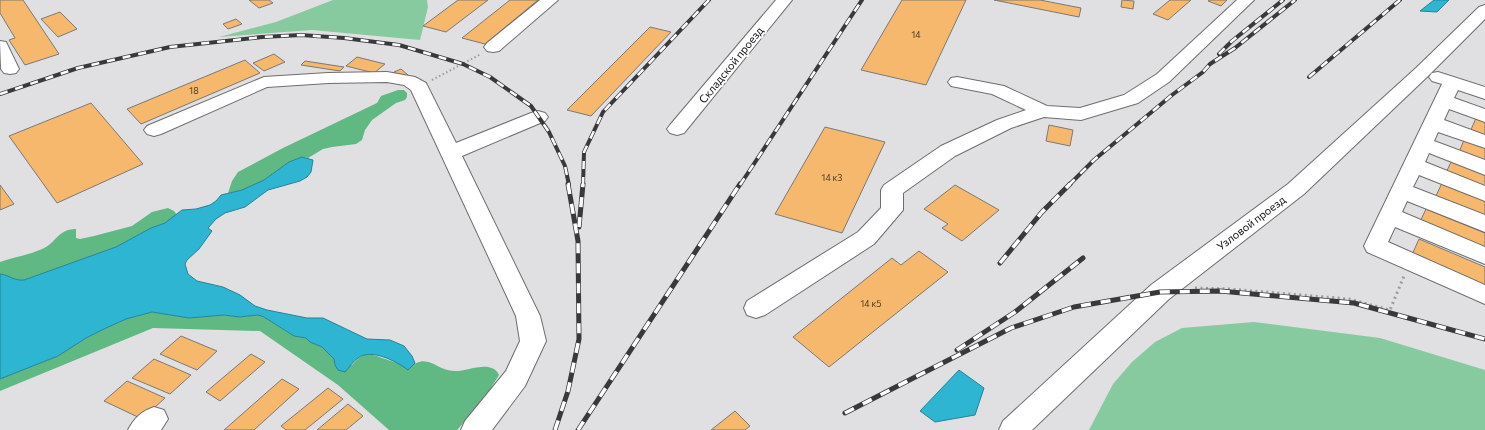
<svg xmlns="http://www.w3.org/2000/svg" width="1485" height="430" viewBox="0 0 1485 430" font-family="Commissioner,sans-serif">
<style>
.green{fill:#87ca9f}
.forest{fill:#60b883}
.water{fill:#2eb5d1;stroke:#258497}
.building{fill:#f5b86d;stroke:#7b7977}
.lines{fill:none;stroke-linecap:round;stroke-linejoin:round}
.minor-casing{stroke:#6e6d70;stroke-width:2}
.path-far1{stroke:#9d9c9e;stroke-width:2;stroke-dasharray:1.5 2.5;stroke-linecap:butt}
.path{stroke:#9d9c9e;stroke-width:3;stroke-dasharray:2 3.5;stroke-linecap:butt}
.minor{fill:#fff;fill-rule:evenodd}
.rail-far1-casing{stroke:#39383a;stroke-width:4}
.rail-casing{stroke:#39383a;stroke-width:5}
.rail-far1{stroke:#fff;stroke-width:2.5;stroke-dasharray:8;stroke-linecap:butt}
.rail{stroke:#fff;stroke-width:3.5;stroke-dasharray:10;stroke-linecap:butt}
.labels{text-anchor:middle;stroke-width:3.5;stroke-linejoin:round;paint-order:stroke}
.number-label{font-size:9px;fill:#493a28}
.street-label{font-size:11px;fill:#101011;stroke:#fff}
</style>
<rect width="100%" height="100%" fill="#e0dfe2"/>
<g class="green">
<polygon points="333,0 427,0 428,7 420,40 312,30 219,37 276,22"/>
<polygon points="1254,322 1380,338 1485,370 1485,430 1089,430 1113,384 1132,362 1155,342 1182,328"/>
</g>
<g class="forest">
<polygon points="398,90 404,90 407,93 407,97 405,100 396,103 372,120 365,130 362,140 356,144 332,147 323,149 308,158 302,157 289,162 264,180 242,190 228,193 232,181 238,172 283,148 377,103 381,96"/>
<path d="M168 208 174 211 177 215 165 223 151 228 116 247 24 280C14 281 9 276 0 274V262C14 257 29 255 42 249 58 242 56 230 76 229V238L80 239 94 236 132 226 152 212Z"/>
<path d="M152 312 189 318 224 315 239 317 258 315 264 317 294 336 306 338 310 342 322 347 334 359 335 365H352C362 353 368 352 382 358 394 362 397 362 408 369 428 350 436 372 456 371 468 371 492 359 499 375L484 399 457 430H389L338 385 260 331 153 328 0 391V379L58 356 86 338 106 328 126 319Z"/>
</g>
<g class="water">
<polygon points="1434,0 1449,0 1437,12 1420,11"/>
<path d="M302 157 313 160 311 172 307 177 300 181 268 190 245 207 225 213 216 219 208 228 212 231 199 249 187 260 185 264 188 274 197 281 223 287 240 295 255 306 267 310 307 318H323L367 339 390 340 404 346 412 356 415 363 408 370C396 361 371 348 358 358 353 361 349 368 345 372L338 370 335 365 334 359 322 347 310 342 306 338 294 336 264 317 258 315 239 317 224 315 189 318 152 312 126 319 106 328 86 338 58 356 0 379V274C9 275 14 281 24 280L116 247 151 228 165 223 182 210 196 209 210 205 216 201 221 195 242 190 264 180 289 162Z"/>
<polygon points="959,370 984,388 975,415 935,422 920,411"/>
</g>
<g class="building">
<polygon points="0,0 23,0 59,54 25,65 9,40 15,38 0,13"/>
<polygon points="249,0 269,0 273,3 259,8"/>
<polygon points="458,0 488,0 446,32 423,26"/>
<polygon points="510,0 538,0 485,44 462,38"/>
<polygon points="902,0 966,0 926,85 861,70"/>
<polygon points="994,0 1040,0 1081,8 1079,17"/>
<polygon points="1122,0 1134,1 1133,9 1121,7"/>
<polygon points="1170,0 1191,0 1168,20 1153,14"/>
<polygon points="1210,0 1227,0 1221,6 1208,1"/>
<polygon points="60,12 77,29 58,37 41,19"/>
<polygon points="236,19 242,24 228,29 223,24"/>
<polygon points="650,27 671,32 591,116 567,110"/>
<polygon points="274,54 285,62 264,71 253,63"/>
<polygon points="357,57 385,64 374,73 346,66"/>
<polygon points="245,60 260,73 141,124 127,109"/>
<polygon points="305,61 344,67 340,71 301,65"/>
<polygon points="401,69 408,75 402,78 394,72"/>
<polygon points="91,103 143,164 57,203 9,136"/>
<polygon points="1476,118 1485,122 1485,137 1470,132"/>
<polygon points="1049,125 1073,130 1070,146 1046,141"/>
<polygon points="825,127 885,142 842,233 775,214"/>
<polygon points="1464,140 1485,148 1485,167 1457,157"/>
<polygon points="1451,162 1485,175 1485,193 1444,177"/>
<polygon points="1442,183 1485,200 1485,218 1435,198"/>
<polygon points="0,185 14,204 0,210"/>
<polygon points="955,185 999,210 962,241 942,228 948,224 924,209"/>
<polygon points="1426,209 1485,233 1485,254 1418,226"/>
<polygon points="1419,239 1485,267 1485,290 1411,257"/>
<polygon points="919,251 948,272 829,367 793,337 892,258 901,265"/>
<polygon points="181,336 217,351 197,370 160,354"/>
<polygon points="251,354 265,362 220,401 206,392"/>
<polygon points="154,359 191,375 170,394 132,378"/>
<polygon points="282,379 299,389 254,430 224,430"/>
<polygon points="127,381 165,398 142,419 104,401"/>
<polygon points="328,388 343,399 305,430 286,430 281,426"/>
<polygon points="348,404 363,416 346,430 317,430"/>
<polygon points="735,411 750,426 745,430 711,430"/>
</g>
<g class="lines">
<g class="minor-casing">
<g id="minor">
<polygon points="540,0 558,0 499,51 493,52 487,51 484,47 487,43"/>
<polygon points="776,0 792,0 684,133 677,135 670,133 667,129 670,125"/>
<polygon points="1237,0 1254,0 1169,82 1138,103 1081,120 1044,117 1011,128 955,156 903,193 903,210 874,244 765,315 756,318 747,315 744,308 747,301 858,232 881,208 881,190 884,185 941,146 997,120 1026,110 992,94 951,86 948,82 951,78 957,77 1004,86 1047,106 1080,108 1124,95 1157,74"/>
<polygon points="1485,5 1485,19 1428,76 1304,194 1169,299 1032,430 999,430 1003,421 1151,285 1288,184 1416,68 1479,7"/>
<polygon points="0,41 6,42 19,69 16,73 10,74 4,73 1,69"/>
<polygon points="387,72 415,77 426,83 456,143 531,113 538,111 545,113 548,117 545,121 462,156 540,316 546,341 525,386 492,430 461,430 465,421 506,371 520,341 516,316 411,90 404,85 387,82 328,83 267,87 161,134 154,136 147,134 144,130 147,126 264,77 328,73"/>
<polygon points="1438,72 1485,87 1485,99 1458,90 1454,98 1485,109 1485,122 1449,109 1444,120 1485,135 1485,148 1438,132 1434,141 1485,160 1485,175 1429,153 1425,162 1485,186 1485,201 1419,175 1413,187 1485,215 1485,232 1407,201 1402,212 1485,247 1485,264 1395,227 1388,242 1485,285 1485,304 1367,252 1364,246 1442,84 1432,81 1429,77 1432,73"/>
<path d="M154 407 164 410 168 419 161 430H128C134 418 142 411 154 407Z"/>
</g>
</g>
<polyline class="path-far1" points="432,80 481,54"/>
<polyline class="path" points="1195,288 1229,289 1349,299 1390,310 1404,276"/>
<use href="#minor" class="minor"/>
<g class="rail-far1-casing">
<g id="rail-far1">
<polyline points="1219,54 1232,41 1283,0"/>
<polyline points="1309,77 1400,0"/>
<polyline points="0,94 78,68 170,47 262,37 301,35 344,38 399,45 463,64 490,77 531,106 549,132 565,166 569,185"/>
<polyline points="583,185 584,152 603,112 709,0"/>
<polyline points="740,185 862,0"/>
<polyline points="1069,185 1094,160 1172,95 1203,72 1210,64 1235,48 1295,0"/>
</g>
</g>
<g class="rail-casing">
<g id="rail">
<polyline points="579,227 583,184"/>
<polyline points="1000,263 1042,212 1070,184"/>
<polyline points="957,350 1015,312 1083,258"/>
<polyline points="845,413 1011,328 1074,307 1160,292 1220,291 1354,303 1485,339"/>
<polyline points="555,430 568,391 579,339 578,241 568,184"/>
<polyline points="578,430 740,184"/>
</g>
</g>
<use href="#rail-far1" class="rail-far1"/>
<use href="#rail" class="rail"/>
</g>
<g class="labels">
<g class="number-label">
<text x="916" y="38">14</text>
<text x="194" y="94">18</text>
<text x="832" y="181">14 к3</text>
<text x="871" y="307">14 к5</text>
</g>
<g class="street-label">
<text transform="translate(731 65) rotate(-51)" y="4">Складской проезд</text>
<text transform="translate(1251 223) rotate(-37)" y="4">Узловой проезд</text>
</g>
</g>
</svg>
